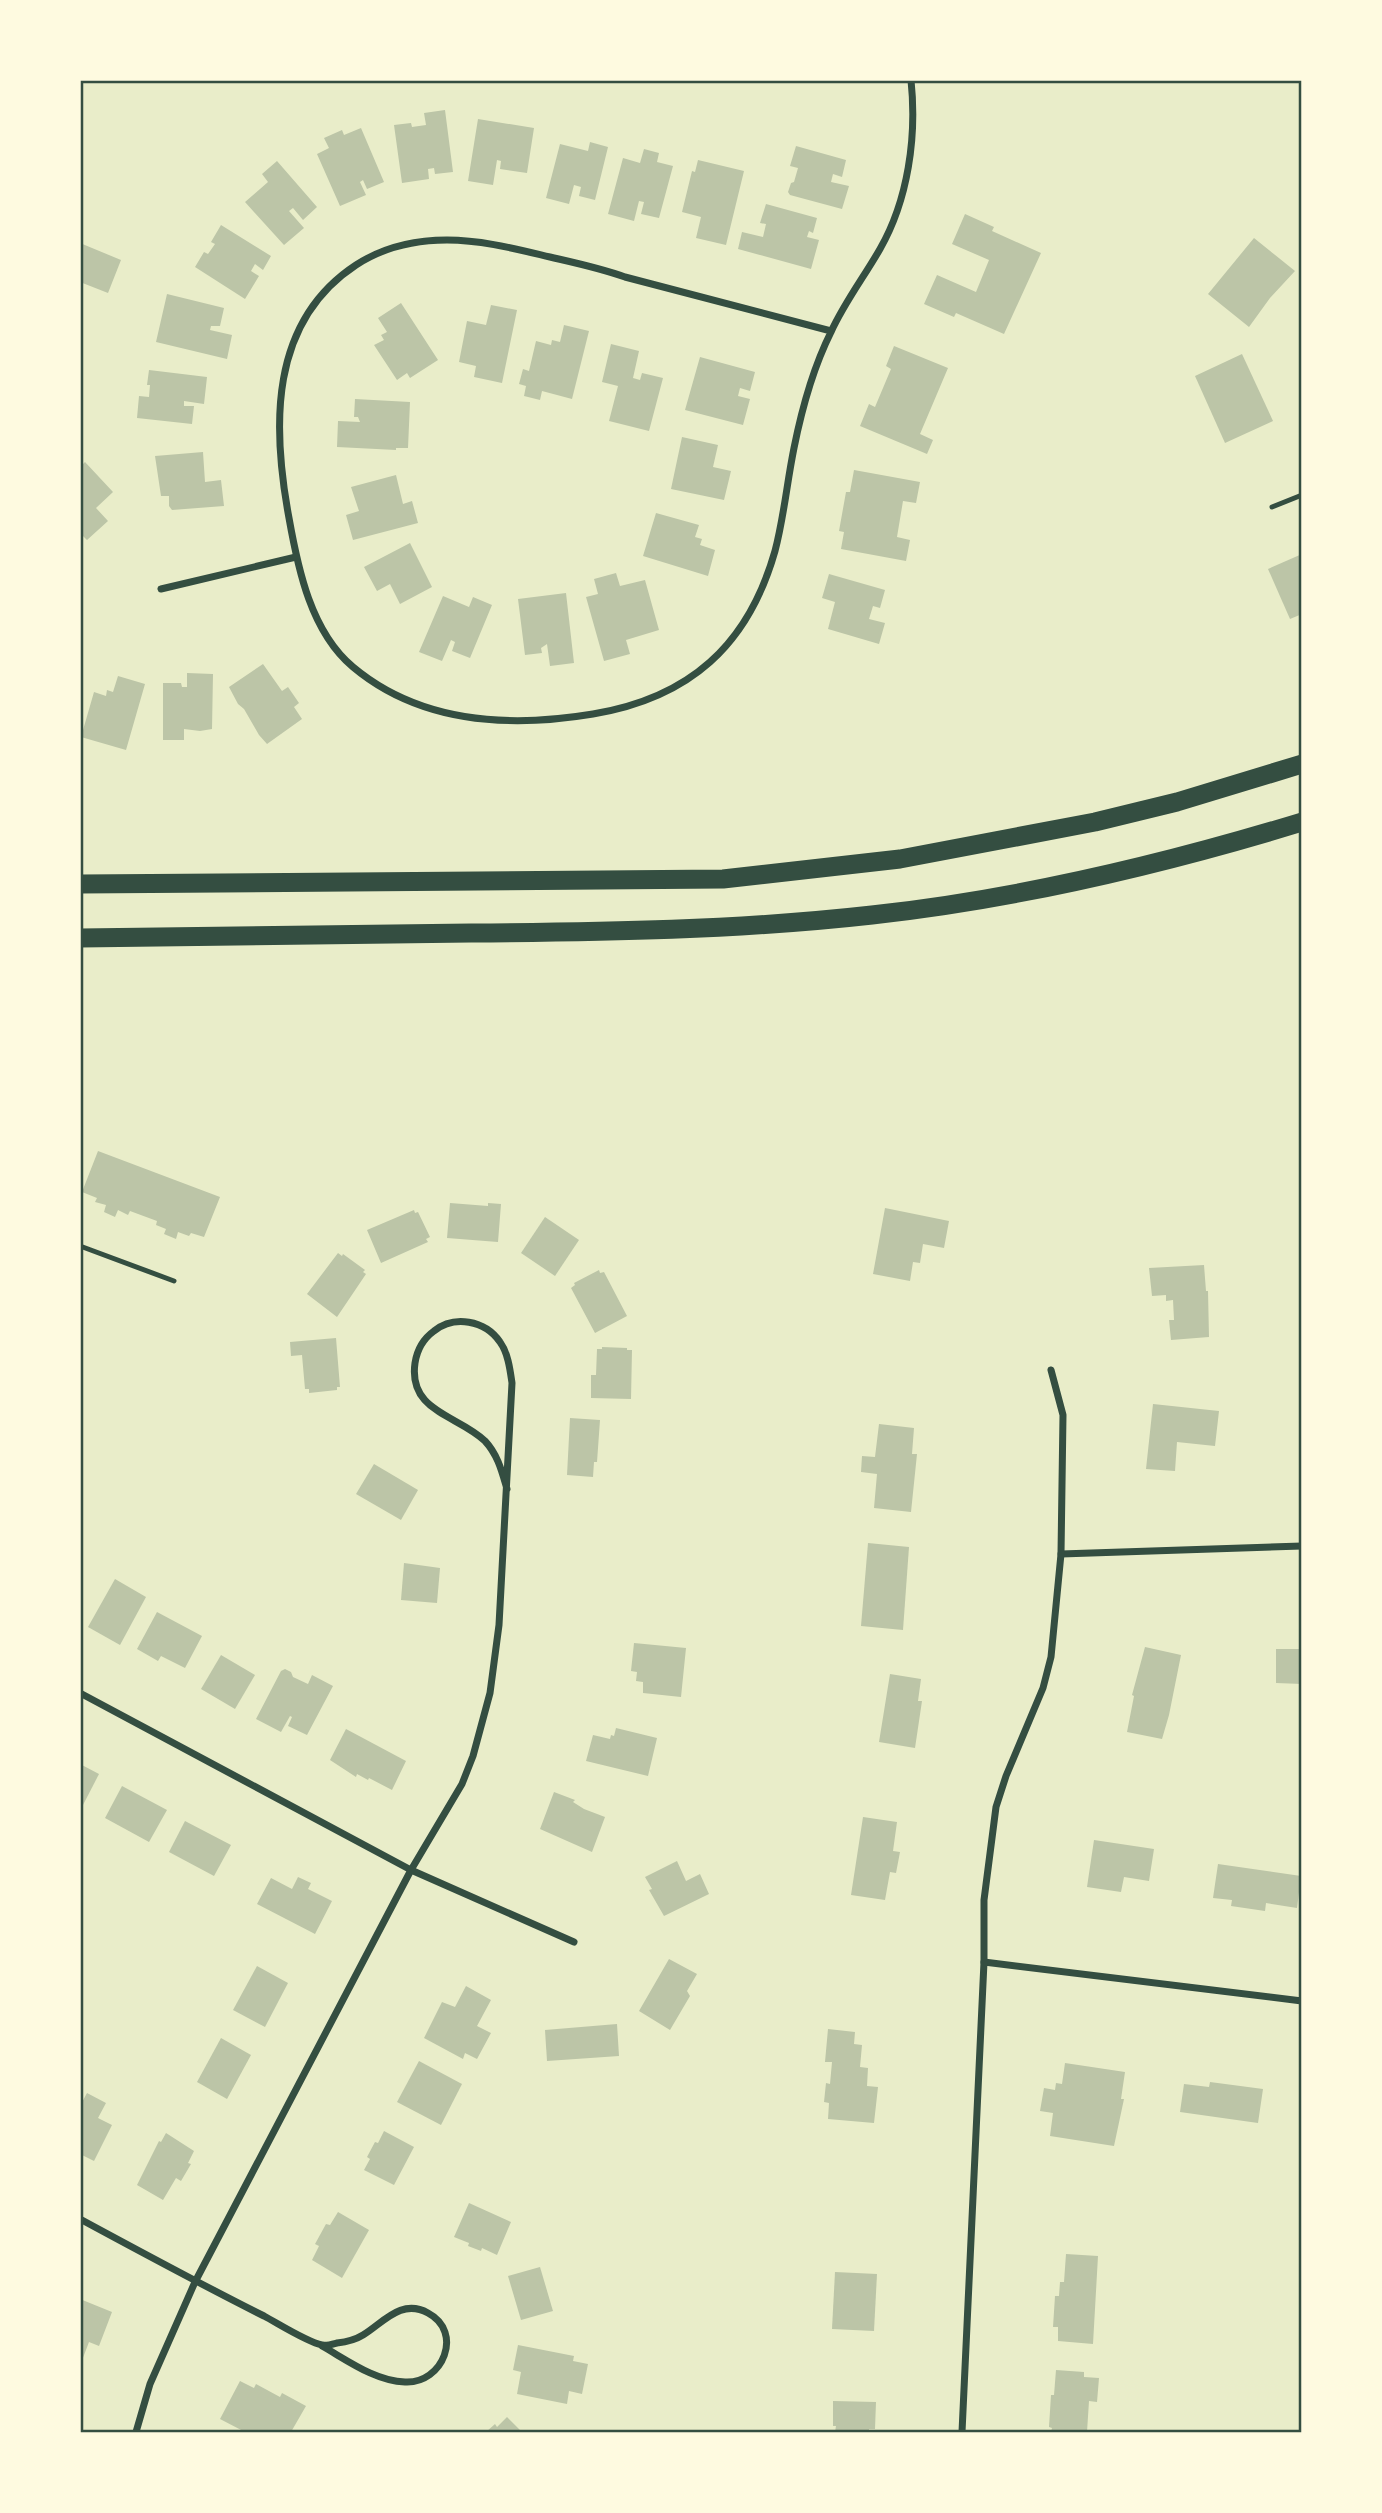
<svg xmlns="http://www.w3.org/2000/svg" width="1382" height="2513" viewBox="0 0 1382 2513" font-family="Overpass,sans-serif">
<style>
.building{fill:#bcc5a7}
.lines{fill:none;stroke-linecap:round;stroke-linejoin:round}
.service{stroke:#344e41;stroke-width:5}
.minor{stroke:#344e41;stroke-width:7}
.trunk{stroke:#344e41;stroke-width:19}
.neatline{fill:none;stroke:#344e41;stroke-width:2.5}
</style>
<rect width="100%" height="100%" fill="#e9edc9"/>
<g class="building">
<polygon points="445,110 453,172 435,174 434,168 428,169 429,179 402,183 394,125 411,123 412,127 426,125 424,113"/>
<polygon points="478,119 534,128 527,173 500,169 501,161 497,160 493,185 468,181"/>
<polygon points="361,128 384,182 367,189 363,180 360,182 366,195 340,206 317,154 329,148 324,138 342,130 344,135"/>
<polygon points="590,142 608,147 595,200 579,196 581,187 574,185 569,204 546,198 560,144 588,151"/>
<polygon points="796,146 846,160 842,177 833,174 831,182 849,186 842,209 790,195 788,192 791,183 794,182 798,168 790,166"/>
<polygon points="644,149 659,153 657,162 673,166 659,218 641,214 644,202 639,201 634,221 608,214 623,158 640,163"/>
<polygon points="698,160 744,171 726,245 696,238 701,217 682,212 692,171 695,172"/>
<polygon points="277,161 317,207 303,220 293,208 289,211 304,228 284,245 245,202 268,182 262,174"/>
<polygon points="766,204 817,218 813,233 809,231 807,237 819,240 811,269 738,249 742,232 763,237 766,224 760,223"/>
<polygon points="965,214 994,227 992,231 1041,253 1004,334 956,313 954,317 924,304 937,275 976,292 989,260 952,244"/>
<polygon points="221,225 271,256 263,270 255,264 251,271 259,276 245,299 195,267 204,252 208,254 215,244 211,242"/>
<polygon points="1254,238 1295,271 1270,298 1249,327 1208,294"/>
<polygon points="80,243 121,260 108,293 80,282"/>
<polygon points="167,294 224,308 220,326 211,326 210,330 232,335 227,359 156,342"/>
<polygon points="401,303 438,360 410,378 407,373 397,380 374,345 384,340 381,335 387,332 378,318"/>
<polygon points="491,305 517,310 502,383 474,377 476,366 459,362 467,321 486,325"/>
<polygon points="564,325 589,331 572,399 542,391 540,400 524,396 526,386 519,384 523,369 529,371 536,341 551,345 552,340 560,342"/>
<polygon points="611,344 639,351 633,378 640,380 642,373 663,378 649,431 609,421 618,386 602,382"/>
<polygon points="894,346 948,368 920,434 933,440 927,454 860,426 869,404 875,407 891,369 886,366"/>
<polygon points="1242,354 1273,421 1225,443 1195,376"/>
<polygon points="700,357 755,372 750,391 740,388 738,396 750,399 743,425 685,410"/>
<polygon points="149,370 207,377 204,404 184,401 184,406 194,406 192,424 137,418 139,396 149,397 150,385 147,385"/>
<polygon points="355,399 410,402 408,448 396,448 396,450 337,447 338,421 360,422 358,417 354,417"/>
<polygon points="682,437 718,445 713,467 731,471 724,500 671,489"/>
<polygon points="203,452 205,482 221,480 224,506 172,510 169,506 169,496 161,496 155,456"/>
<polygon points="85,462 113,492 96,508 108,521 87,540 80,533 80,467"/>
<polygon points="854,470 920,482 916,503 903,501 897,537 910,540 906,561 841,549 844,532 839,531 846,492 850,492"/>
<polygon points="396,475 403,504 412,501 418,523 353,540 346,515 359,511 351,487"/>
<polygon points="656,513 699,525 695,537 702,539 700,545 715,550 708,576 643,556"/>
<polygon points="410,543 432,587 400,604 390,584 377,591 364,567"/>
<polygon points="1302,554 1302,614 1290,619 1268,569"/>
<polygon points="616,573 620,586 645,580 659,630 626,640 630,654 604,661 586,597 598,594 594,579"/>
<polygon points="829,574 885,590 880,608 873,606 869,619 885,623 879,644 828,629 835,602 822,598"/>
<polygon points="566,593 574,663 550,666 547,644 541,648 542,653 525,655 518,599"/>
<polygon points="443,596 469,607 473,597 492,605 470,658 452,651 455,642 451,640 442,661 419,652"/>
<polygon points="263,664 282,691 288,687 299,703 294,707 302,719 267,744 259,735 244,709 238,704 229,687"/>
<polygon points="187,673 213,674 212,729 200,731 184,729 184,740 163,740 163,683 181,683 182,687 187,687"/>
<polygon points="118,676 145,684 126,750 81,737 94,692 106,696 107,690 113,692"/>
<polygon points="98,1151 220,1197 204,1237 191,1233 189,1236 178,1232 176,1239 164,1234 166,1229 156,1225 157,1221 130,1211 128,1215 118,1210 115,1217 104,1212 106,1205 95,1202 97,1198 82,1192"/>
<polygon points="450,1203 488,1206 488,1203 501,1204 498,1242 447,1238"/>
<polygon points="885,1208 949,1221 944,1248 923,1244 920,1263 913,1262 910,1281 873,1274"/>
<polygon points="414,1210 415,1213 418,1212 430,1237 426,1239 428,1242 381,1263 367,1230"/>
<polygon points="545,1217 579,1240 555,1276 521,1253"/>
<polygon points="338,1253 342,1256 343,1254 365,1270 363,1272 366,1274 337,1317 307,1294"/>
<polygon points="1204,1265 1206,1291 1208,1291 1209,1337 1171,1340 1169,1320 1174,1320 1173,1300 1166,1301 1166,1295 1152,1296 1149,1268"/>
<polygon points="599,1270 600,1273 604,1272 627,1316 595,1333 571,1288 575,1285 574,1283"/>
<polygon points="336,1338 340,1387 337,1387 337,1390 309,1393 309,1389 305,1389 302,1355 291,1356 290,1342"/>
<polygon points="602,1347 627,1348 627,1350 632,1350 631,1399 591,1398 591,1375 596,1375 597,1349 602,1349"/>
<polygon points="1153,1404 1219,1411 1215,1446 1177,1442 1175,1471 1146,1469"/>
<polygon points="570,1418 600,1420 597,1462 594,1462 593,1477 567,1475"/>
<polygon points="879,1424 914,1428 912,1454 917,1454 911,1512 874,1508 877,1474 861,1472 862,1456 875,1457"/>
<polygon points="374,1464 418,1490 401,1520 356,1494"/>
<polygon points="868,1543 909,1547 903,1630 861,1626"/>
<polygon points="404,1563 440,1568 437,1603 401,1600"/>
<polygon points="115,1579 146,1597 120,1645 88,1627"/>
<polygon points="157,1612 202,1636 185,1668 161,1656 158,1661 137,1649"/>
<polygon points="634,1643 686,1648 681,1697 643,1693 643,1682 636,1681 637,1672 631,1671"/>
<polygon points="1145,1647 1181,1655 1169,1715 1162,1739 1127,1732 1134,1696 1132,1695"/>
<polygon points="1276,1649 1302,1649 1302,1684 1276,1683"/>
<polygon points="221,1655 255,1675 235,1709 201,1689"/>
<polygon points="285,1669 291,1672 293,1677 308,1684 312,1675 333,1686 307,1735 288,1726 292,1717 290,1716 281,1732 256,1719 281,1671"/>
<polygon points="890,1674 921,1679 918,1701 922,1701 915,1748 879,1742"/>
<polygon points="616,1728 657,1738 648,1776 586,1761 593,1735 610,1739 611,1735 614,1736"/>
<polygon points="346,1729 406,1761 392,1790 369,1778 368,1780 357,1774 356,1777 330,1760"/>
<polygon points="80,1764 99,1774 83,1805 80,1804"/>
<polygon points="122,1786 167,1810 149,1842 105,1818"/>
<polygon points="554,1792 575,1800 573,1802 584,1809 605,1817 592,1852 540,1829"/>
<polygon points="863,1817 897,1822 893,1851 900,1852 896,1873 890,1872 885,1900 851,1895"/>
<polygon points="185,1821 231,1845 214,1876 169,1852"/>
<polygon points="1094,1840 1154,1849 1149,1881 1124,1877 1121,1892 1087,1887"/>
<polygon points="677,1861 686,1881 700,1874 709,1894 664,1916 649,1890 652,1889 645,1877"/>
<polygon points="1218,1864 1301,1876 1297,1908 1266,1903 1265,1911 1231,1906 1232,1900 1213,1898"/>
<polygon points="298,1877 311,1883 308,1889 332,1901 315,1934 257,1904 271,1878 292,1889"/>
<polygon points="669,1959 697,1974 687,1991 690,1996 670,2030 639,2011"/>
<polygon points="257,1966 288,1983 265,2027 233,2010"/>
<polygon points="466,1986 491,2000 477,2026 491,2033 477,2059 465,2053 463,2059 424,2038 442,2002 455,2007"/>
<polygon points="617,2024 619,2056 547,2061 545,2030"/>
<polygon points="828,2029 855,2032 854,2044 862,2045 860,2067 868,2068 867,2086 878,2087 874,2123 828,2119 829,2103 824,2102 826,2083 830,2084 832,2062 825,2062"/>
<polygon points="221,2038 251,2055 227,2099 197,2082"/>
<polygon points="419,2061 462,2084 441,2125 397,2102"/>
<polygon points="1065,2063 1125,2072 1121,2099 1124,2099 1114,2146 1050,2136 1053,2113 1040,2111 1044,2088 1055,2090 1056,2083 1062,2084"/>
<polygon points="1210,2082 1263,2089 1258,2123 1180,2112 1184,2084 1209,2087"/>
<polygon points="87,2093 106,2103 98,2118 112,2125 94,2161 80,2154 80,2106"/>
<polygon points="384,2131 414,2147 394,2185 364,2170 370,2159 367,2157 375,2142 378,2143"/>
<polygon points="166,2133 194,2151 188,2163 191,2164 181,2181 176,2178 163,2200 137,2185 159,2141 161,2142"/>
<polygon points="469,2203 511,2222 497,2255 482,2248 481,2251 468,2246 469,2243 454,2237"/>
<polygon points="338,2212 369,2230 342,2278 312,2260 319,2246 315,2244 326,2224 330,2225"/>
<polygon points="1066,2254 1098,2256 1093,2344 1058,2341 1058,2327 1053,2327 1055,2296 1059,2296 1060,2282 1064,2282"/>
<polygon points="540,2267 553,2311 521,2320 508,2276"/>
<polygon points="835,2272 877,2274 874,2331 832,2329"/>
<polygon points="80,2299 112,2312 99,2346 89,2342 81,2363"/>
<polygon points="518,2345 574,2356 573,2361 588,2364 582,2394 569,2391 567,2404 517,2394 521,2372 513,2370"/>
<polygon points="1056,2370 1084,2372 1084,2377 1099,2378 1097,2402 1089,2401 1087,2432 1051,2432 1052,2428 1049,2427 1051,2395 1054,2395"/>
<polygon points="240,2381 254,2388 256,2384 280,2397 282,2393 306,2406 291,2432 245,2432 220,2419"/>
<polygon points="833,2401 876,2402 875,2429 869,2429 869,2432 835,2432 836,2426 833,2426"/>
<polygon points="507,2417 522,2432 486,2432 495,2424 497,2427"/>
</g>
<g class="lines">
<g class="service">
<polyline points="1272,507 1302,495"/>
<polyline points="80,1246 174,1281"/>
</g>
<g class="minor">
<path d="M831 331 625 277C600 268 576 263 550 257 516 249 482 240 447 240 415 240 382 248 356 265 269 322 272 427 289 518 298 569 311 632 353 667 421 724 509 728 593 714 689 698 748 646 775 551 784 517 787 482 794 448 802 408 813 368 831 332 844 303 864 277 880 249 908 200 917 137 911 80"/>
<polyline points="161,589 296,557"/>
<polyline points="1061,1554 1302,1546"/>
<polyline points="80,1693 411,1870 574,1942"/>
<polyline points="984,1962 1302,2001"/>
<path d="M80 2219C141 2252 202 2285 264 2316 279 2324 307 2342 322 2345 326 2346 333 2344 337 2343 346 2342 355 2340 363 2335 383 2323 401 2298 428 2313 464 2332 443 2384 405 2382 375 2381 347 2360 322 2346"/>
<path d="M136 2432 150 2384 195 2282 411 1870 462 1784 473 1756 490 1693 499 1625 512 1383C510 1369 508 1353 500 1342 485 1320 454 1315 434 1331 423 1339 417 1350 415 1363 408 1412 458 1415 485 1441 498 1455 502 1472 507 1489"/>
<polyline points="962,2432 984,1962 984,1900 996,1807 1006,1776 1043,1688 1051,1657 1061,1554 1063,1415 1051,1370"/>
</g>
<g class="trunk">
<polyline points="80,884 723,879 900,859 1095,822 1177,802 1302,764"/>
<path d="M80 938C211 937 341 935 471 933 605 932 739 930 872 915 1019 899 1161 865 1302 822"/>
</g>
</g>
<rect width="1382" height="2513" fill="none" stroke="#fefae0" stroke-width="164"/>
<rect x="82" y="82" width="1218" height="2349" class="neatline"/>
</svg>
